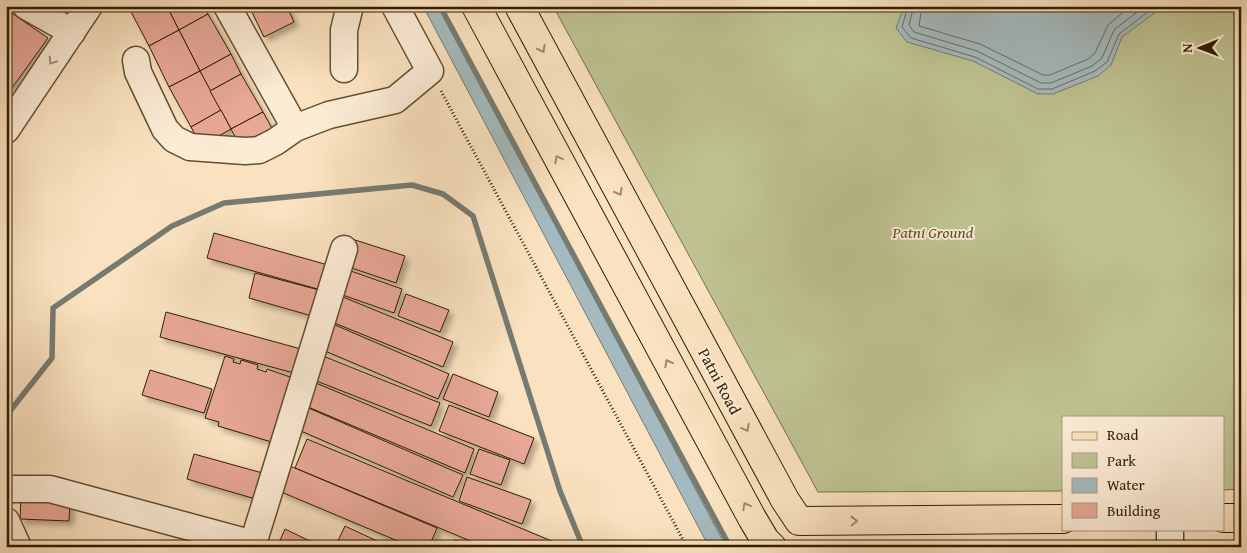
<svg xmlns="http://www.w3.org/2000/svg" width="1247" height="553" viewBox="0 0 1247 553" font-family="'Gentium Book Plus',serif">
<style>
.green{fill:#bfc392;stroke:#787049}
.water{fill:#a4babe;stroke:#767b72}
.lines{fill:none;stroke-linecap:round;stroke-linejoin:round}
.shore{stroke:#6a6c5f;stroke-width:1}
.stream{stroke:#767b72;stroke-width:5.5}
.building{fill:#e8a898;stroke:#311d00;filter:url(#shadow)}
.minor-casing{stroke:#634e30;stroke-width:29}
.major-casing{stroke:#311d00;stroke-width:30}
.path{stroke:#311d00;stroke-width:3;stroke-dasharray:1 2.5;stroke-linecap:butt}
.minor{stroke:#fcecd6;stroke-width:26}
.major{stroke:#fae2c0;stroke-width:28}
.oneway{stroke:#a0896a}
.oneway2{stroke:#a18f76}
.labels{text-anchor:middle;stroke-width:4;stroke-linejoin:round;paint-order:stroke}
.park-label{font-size:16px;font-style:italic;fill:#5c4f2c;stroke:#fcecd6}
.street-label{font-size:16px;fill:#311d00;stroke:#fcecd6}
</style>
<defs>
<filter id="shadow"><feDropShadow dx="4.5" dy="4.5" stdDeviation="2.5" flood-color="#0004"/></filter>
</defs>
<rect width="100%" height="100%" fill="#fae2c0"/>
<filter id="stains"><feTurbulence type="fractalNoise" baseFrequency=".004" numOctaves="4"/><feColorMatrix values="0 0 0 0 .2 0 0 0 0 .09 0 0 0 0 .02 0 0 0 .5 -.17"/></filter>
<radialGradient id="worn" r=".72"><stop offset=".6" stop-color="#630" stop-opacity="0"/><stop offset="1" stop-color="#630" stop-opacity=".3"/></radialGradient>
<polygon class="green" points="553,6 1241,6 1241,489 1223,490 1223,417 1063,417 1063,491 818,492"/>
<g class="water">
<polygon points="423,6 440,6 726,547 709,547"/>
<polygon points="904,6 1164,6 1122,37 1111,65 1098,76 1053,94 1038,94 973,61 907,42 896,28"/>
</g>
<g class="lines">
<g class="shore">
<polyline points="908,6 902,27 911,38 975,57 1038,89 1052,89 1095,71 1107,62 1119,34 1156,6"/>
<polyline points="914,6 909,25 914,32 977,51 1041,83 1051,83 1092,66 1102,58 1114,30 1145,6"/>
<polyline points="922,6 919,26 980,44 1043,75 1050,75 1088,59 1095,53 1108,25 1131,6"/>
</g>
<g class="stream">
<polyline points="440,6 730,547"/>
<polyline points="6,416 52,358 53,308 172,226 224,203 412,185 443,194 473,216 560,491 583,547"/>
</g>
</g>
<g class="building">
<polygon points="128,6 167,6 179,30 149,46"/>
<polygon points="167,6 203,6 208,14 179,30"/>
<polygon points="249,6 287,6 294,22 264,37"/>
<polygon points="6,9 48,38 9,92 6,90"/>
<polygon points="208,14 231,54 200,71 179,30"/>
<polygon points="179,30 200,71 169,87 149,46"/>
<polygon points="231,54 241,74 210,91 200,71"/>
<polygon points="200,71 221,110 191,127 169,87"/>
<polygon points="241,74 263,112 231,129 210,91"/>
<polygon points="221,110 231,129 201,146 191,127"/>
<polygon points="263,112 274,132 241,148 231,129"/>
<polygon points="214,233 328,265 321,290 207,258"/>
<polygon points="352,239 405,256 396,283 343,265"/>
<polygon points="345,269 402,289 394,313 337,293"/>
<polygon points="255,273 319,290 312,316 249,298"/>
<polygon points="406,294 449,310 440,332 398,316"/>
<polygon points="338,295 453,342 443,367 327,320"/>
<polygon points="166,312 301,349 294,373 160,337"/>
<polygon points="328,322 449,374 438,399 318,348"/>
<polygon points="318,354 440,403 431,426 309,378"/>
<polygon points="225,356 234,359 233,362 240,364 241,360 258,365 257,369 266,372 267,369 296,379 275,443 218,426 219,422 205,418"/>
<polygon points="150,370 212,389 204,413 142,395"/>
<polygon points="453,374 498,392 489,417 443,399"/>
<polygon points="311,381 474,449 465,473 301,404"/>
<polygon points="449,405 534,438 524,464 439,431"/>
<polygon points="304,406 463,475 453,497 294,428"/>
<polygon points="307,439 566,547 485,547 295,468"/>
<polygon points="479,449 510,460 501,485 470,474"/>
<polygon points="194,454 266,474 259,500 187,479"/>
<polygon points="290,466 437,528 429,547 412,547 279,491"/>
<polygon points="467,477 531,500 522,524 459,501"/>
<polygon points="21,499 70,500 69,521 20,519"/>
<polygon points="345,526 390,547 335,547"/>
<polygon points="285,529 322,547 277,547"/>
<polygon points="455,540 472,547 452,547"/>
</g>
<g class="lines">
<g class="minor-casing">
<g id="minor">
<polyline points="26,6 72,32"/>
<polyline points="227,6 295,128"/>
<polyline points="136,60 138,72 165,129 174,139 190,147 245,151 259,150 275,142 295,128 329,115 395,100 430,71 395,6"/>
<polyline points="344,69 344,30 350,6"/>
<polyline points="6,130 89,6"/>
<polyline points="6,491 11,489 50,489 253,544"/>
<polyline points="6,521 18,547"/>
<polyline points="252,547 344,249"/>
<polyline points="1170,547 1170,529"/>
</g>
</g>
<g class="major-casing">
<g id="major">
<polyline points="476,6 752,518 765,540 772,547"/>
<polyline points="519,6 785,500 799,521 1063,519"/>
<polyline points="1223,518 1241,518"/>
</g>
</g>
<polyline class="path" points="441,91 687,547"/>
<use href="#minor" class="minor"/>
<use href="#major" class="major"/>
</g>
<defs><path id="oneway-chevron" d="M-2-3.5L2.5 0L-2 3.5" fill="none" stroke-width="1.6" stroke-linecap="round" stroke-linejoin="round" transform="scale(1.25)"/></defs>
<g class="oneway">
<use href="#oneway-chevron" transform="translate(542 49) rotate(62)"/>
<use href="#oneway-chevron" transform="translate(558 159) rotate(-118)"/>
<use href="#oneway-chevron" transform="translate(619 192) rotate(62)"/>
<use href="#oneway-chevron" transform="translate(668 363) rotate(-118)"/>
<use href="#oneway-chevron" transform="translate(746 428) rotate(62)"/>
<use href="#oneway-chevron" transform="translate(746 506) rotate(-118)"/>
<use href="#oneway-chevron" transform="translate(854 521) rotate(-1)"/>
</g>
<use class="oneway2" href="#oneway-chevron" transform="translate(52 61) rotate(124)"/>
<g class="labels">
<g class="park-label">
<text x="933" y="238">Patni Ground</text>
</g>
<g class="street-label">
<text transform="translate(720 381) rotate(62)" y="6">Patni Road</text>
</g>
</g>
<rect width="1247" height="553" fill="none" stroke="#fae2c0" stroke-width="25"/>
<rect x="8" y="8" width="1232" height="538" fill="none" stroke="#311d00" stroke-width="2.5"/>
<rect x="12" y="12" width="1222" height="528" fill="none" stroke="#311d00"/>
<rect x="1062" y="416" width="162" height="115" fill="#fcecd6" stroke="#ab9980"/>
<rect x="1072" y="432" width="25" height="8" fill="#fae2c0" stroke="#ab9980"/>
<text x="1107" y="440" font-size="15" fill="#311d00">Road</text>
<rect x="1072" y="453" width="25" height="15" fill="#bfc392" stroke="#ab9980"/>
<text x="1107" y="466" font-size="15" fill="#311d00">Park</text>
<rect x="1072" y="478" width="25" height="15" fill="#a4babe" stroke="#ab9980"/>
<text x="1107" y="490" font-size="15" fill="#311d00">Water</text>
<rect x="1072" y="503" width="25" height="15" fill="#e8a898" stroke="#ab9980"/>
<text x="1107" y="516" font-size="15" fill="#311d00">Building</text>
<g transform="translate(1200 48) rotate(269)" stroke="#fcecd6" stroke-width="4" paint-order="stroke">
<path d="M0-4L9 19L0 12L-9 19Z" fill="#311d00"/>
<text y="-8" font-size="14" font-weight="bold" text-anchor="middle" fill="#311d00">N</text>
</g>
<rect width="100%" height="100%" filter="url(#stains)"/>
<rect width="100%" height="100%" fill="url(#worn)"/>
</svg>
